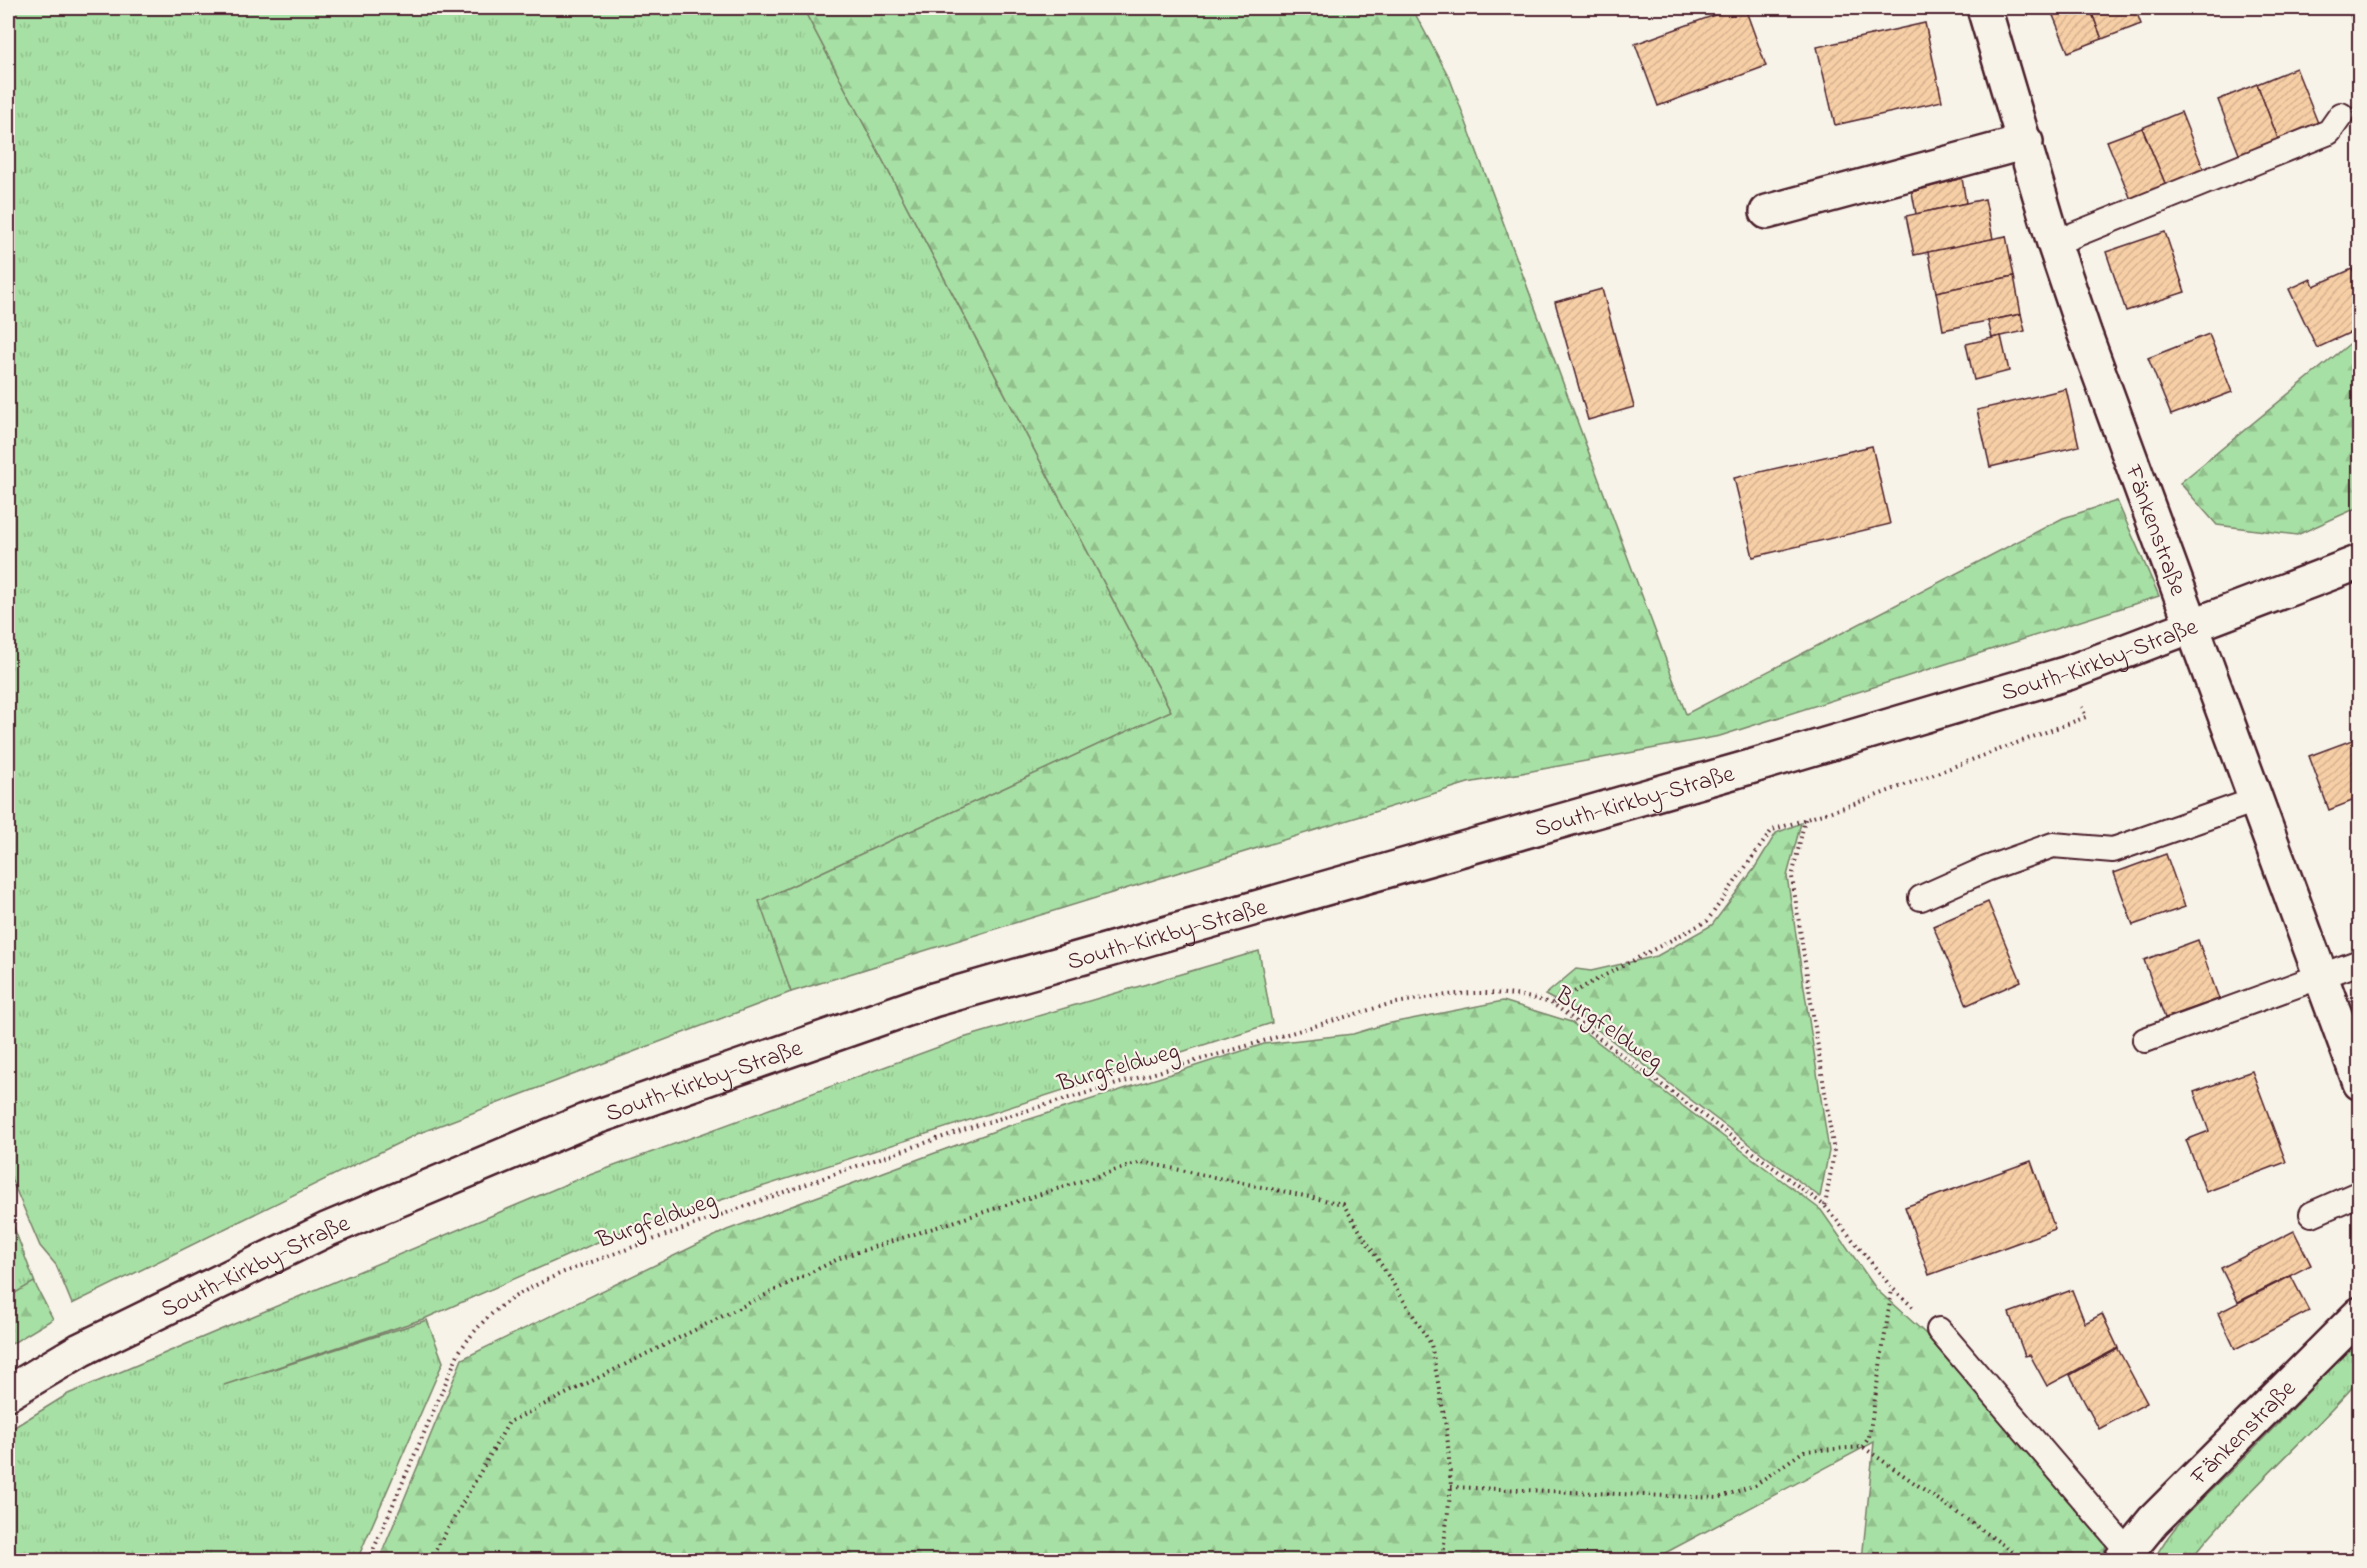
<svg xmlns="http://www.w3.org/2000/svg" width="2367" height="1568" viewBox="0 0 2367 1568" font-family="'Indie Flower',sans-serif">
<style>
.grass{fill:url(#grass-tufts);stroke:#788068;stroke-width:1.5}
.forest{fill:url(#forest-firs);stroke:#788068;stroke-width:1.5}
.building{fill:url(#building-hatch);stroke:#4a1f2b;stroke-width:1.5}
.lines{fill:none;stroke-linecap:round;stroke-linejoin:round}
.lane-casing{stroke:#4a1f2b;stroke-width:28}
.street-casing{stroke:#4a1f2b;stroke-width:38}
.primary-casing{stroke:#4a1f2b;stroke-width:38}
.path{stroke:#4a1f2b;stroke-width:4;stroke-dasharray:1.5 4.5;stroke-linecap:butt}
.lane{stroke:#f7f3e8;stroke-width:24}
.street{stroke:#f7f3e8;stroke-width:33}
.primary{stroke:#f7f3e8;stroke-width:33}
.labels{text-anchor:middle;stroke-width:4.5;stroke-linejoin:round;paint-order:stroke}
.street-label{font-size:24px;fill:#4a1f2b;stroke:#f7f3e8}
</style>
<defs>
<pattern id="grass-tufts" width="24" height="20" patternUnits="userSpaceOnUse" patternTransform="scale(1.5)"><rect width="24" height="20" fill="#a7e0a4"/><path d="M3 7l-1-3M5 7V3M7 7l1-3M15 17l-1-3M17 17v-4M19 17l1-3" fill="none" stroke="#91c08d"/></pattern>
<pattern id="forest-firs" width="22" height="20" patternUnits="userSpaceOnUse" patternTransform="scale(1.5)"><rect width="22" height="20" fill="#a7e0a4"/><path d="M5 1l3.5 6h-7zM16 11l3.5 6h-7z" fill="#91c08d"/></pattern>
<pattern id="building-hatch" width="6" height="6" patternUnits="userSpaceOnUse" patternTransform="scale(1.5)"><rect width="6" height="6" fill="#f7cfa6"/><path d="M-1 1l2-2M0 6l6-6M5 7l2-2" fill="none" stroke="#d5b18f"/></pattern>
</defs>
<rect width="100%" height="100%" fill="#f7f3e8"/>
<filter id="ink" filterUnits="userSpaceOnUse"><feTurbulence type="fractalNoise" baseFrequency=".0167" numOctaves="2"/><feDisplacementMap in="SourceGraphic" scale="12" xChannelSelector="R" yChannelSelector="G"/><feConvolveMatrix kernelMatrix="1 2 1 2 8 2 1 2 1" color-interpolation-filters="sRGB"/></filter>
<g filter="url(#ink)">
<g class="grass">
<polygon points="8,8 803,8 1171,711 760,901 791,992 417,1134 72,1304 56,1265 40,1246 8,1171"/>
<polygon points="1259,951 1272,1023 618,1233 426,1318 224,1385 427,1320 443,1362 357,1560 8,1560 8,1431 68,1394 576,1180 963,1038"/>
<polygon points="8,1212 35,1283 8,1298"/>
<path d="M2359 1336V1380C2304 1442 2241 1496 2190 1560H2154C2172 1523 2209 1493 2238 1464 2280 1422 2320 1380 2359 1336Z"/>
</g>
<g class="forest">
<polygon points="803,8 1412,8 1450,79 1686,714 2063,518 2117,501 2159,596 1720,736 1468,783 791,992 759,901 1171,711"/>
<polygon points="2348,8 2359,8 2359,45"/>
<polygon points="2359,336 2359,507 2297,535 2217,525 2180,483"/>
<polygon points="1801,823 1787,876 1829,1151 1820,1197 1566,1006 1545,995 1576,969 1591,971 1657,956 1712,925 1754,869 1776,833"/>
<polygon points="1503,1001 1571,1022 1821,1210 1877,1290 1935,1342 2107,1541 2102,1560 1862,1560 1874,1442 1652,1560 379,1560 462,1359 727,1230 1008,1126 1264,1044 1353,1034 1386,1024"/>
<polygon points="34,1282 53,1319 8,1346 8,1297"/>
</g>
<g class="building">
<polygon points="1734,8 1745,8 1766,66 1658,106 1635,44"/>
<polygon points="2050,8 2090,8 2102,39 2068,52"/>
<polygon points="2090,8 2135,8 2141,24 2102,39"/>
<polygon points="1925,23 1942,101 1835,125 1817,47"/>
<polygon points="2296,68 2320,128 2280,144 2257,84"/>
<polygon points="2257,84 2280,144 2241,159 2218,100"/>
<polygon points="2181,112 2205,173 2167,188 2142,128"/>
<polygon points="2142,128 2167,188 2132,202 2107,141"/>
<polygon points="1962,178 1966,203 1916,214 1912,192"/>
<polygon points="1985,199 1993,239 1914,255 1906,216"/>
<polygon points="2165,232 2185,292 2126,311 2106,252"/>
<polygon points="2006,236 2014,276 1936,292 1928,252"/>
<polygon points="2352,269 2360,286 2360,328 2317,348 2289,289 2311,279 2314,286"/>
<polygon points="2014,276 2021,314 1943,330 1936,292"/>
<polygon points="1602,289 1634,407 1588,420 1555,302"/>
<polygon points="2021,314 2025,331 1992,338 1988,321"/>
<polygon points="2209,334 2232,392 2171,415 2148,358"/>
<polygon points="2001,336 2009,371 1974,380 1966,344"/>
<polygon points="2066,389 2079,446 1990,467 1977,410"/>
<polygon points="1872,446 1890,524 1753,557 1734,478"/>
<polygon points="2360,737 2360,798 2329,810 2309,756"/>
<polygon points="2166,854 2185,907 2133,925 2114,873"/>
<polygon points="1988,902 2021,981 1967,1005 1933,926"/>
<polygon points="2198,940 2219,999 2165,1018 2144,960"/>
<polygon points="2252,1071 2286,1162 2206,1192 2186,1140 2209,1131 2194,1092"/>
<polygon points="2031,1161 2055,1229 1929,1275 1905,1207"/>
<polygon points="2294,1231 2311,1265 2238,1302 2221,1268"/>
<polygon points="2291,1276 2309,1311 2235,1349 2218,1313"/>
<polygon points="2072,1290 2085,1323 2102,1314 2118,1348 2047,1386 2030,1355 2025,1356 2009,1313"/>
<polygon points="2118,1349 2147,1403 2099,1429 2070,1375"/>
</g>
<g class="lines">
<g class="lane-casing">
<g id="lane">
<polyline points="2054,243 2329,132 2341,115"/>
<polyline points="1921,898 1986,869 2053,845 2113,850 2256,800"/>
<polyline points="2145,1040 2360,962"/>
<polyline points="2312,1214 2360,1193"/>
<polyline points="1939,1330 2128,1551"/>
</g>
</g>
<g class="street-casing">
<g id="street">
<path id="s1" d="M1984 8 2054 243 2084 332 2360 1083"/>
<polyline points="1767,212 2026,142"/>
<path id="s2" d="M2121 1560 2153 1521 2360 1314"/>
</g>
</g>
<g class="primary-casing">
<g id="primary">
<path id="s3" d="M8 1393 80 1350 326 1230 585 1121 933 1000 1750 767 2068 673 2360 562"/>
</g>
</g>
<g class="path">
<polyline points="1805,819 1792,877 1834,1152 1825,1206"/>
<polyline points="1553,1003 1707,921 1772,830 1854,804 2086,717 2082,707"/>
<polyline points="1863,1447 1869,1437 1892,1289"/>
<polyline points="1451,1487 1718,1498 1755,1485 1804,1451 1863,1447 2025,1560"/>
<path d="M369 1560 459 1352C490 1307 515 1294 564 1272L845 1170 981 1124 1386 1005C1443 994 1497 985 1553 1004L1825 1206 1892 1288 1914 1308"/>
<polyline points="430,1560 509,1422 842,1257 1142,1162 1343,1204 1431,1344 1447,1432 1451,1487 1442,1560"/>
</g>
<use href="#lane" class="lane"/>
<use href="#street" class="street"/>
<use href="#primary" class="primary"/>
</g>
</g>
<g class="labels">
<g class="street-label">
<text dy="8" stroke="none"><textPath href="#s1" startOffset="550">Fänkenstraße</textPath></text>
<text dy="8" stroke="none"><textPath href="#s3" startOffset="2222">South-Kirkby-Straße</textPath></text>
<text dy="8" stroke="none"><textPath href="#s3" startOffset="1736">South-Kirkby-Straße</textPath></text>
<text dy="8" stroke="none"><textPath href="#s3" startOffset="1250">South-Kirkby-Straße</textPath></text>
<text transform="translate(1610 1027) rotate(35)" y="8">Burgfeldweg</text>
<text transform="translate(1118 1066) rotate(-16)" y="8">Burgfeldweg</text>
<text dy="8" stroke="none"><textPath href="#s3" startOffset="764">South-Kirkby-Straße</textPath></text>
<text transform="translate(656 1219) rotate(-20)" y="8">Burgfeldweg</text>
<text dy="8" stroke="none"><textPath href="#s3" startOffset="278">South-Kirkby-Straße</textPath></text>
<text dy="8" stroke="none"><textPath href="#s2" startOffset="177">Fänkenstraße</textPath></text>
</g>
</g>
<rect width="2367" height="1568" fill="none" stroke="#f7f3e8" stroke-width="30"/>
<rect x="15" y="15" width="2337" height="1538" fill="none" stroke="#4a1f2b" stroke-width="2" filter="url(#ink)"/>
</svg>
